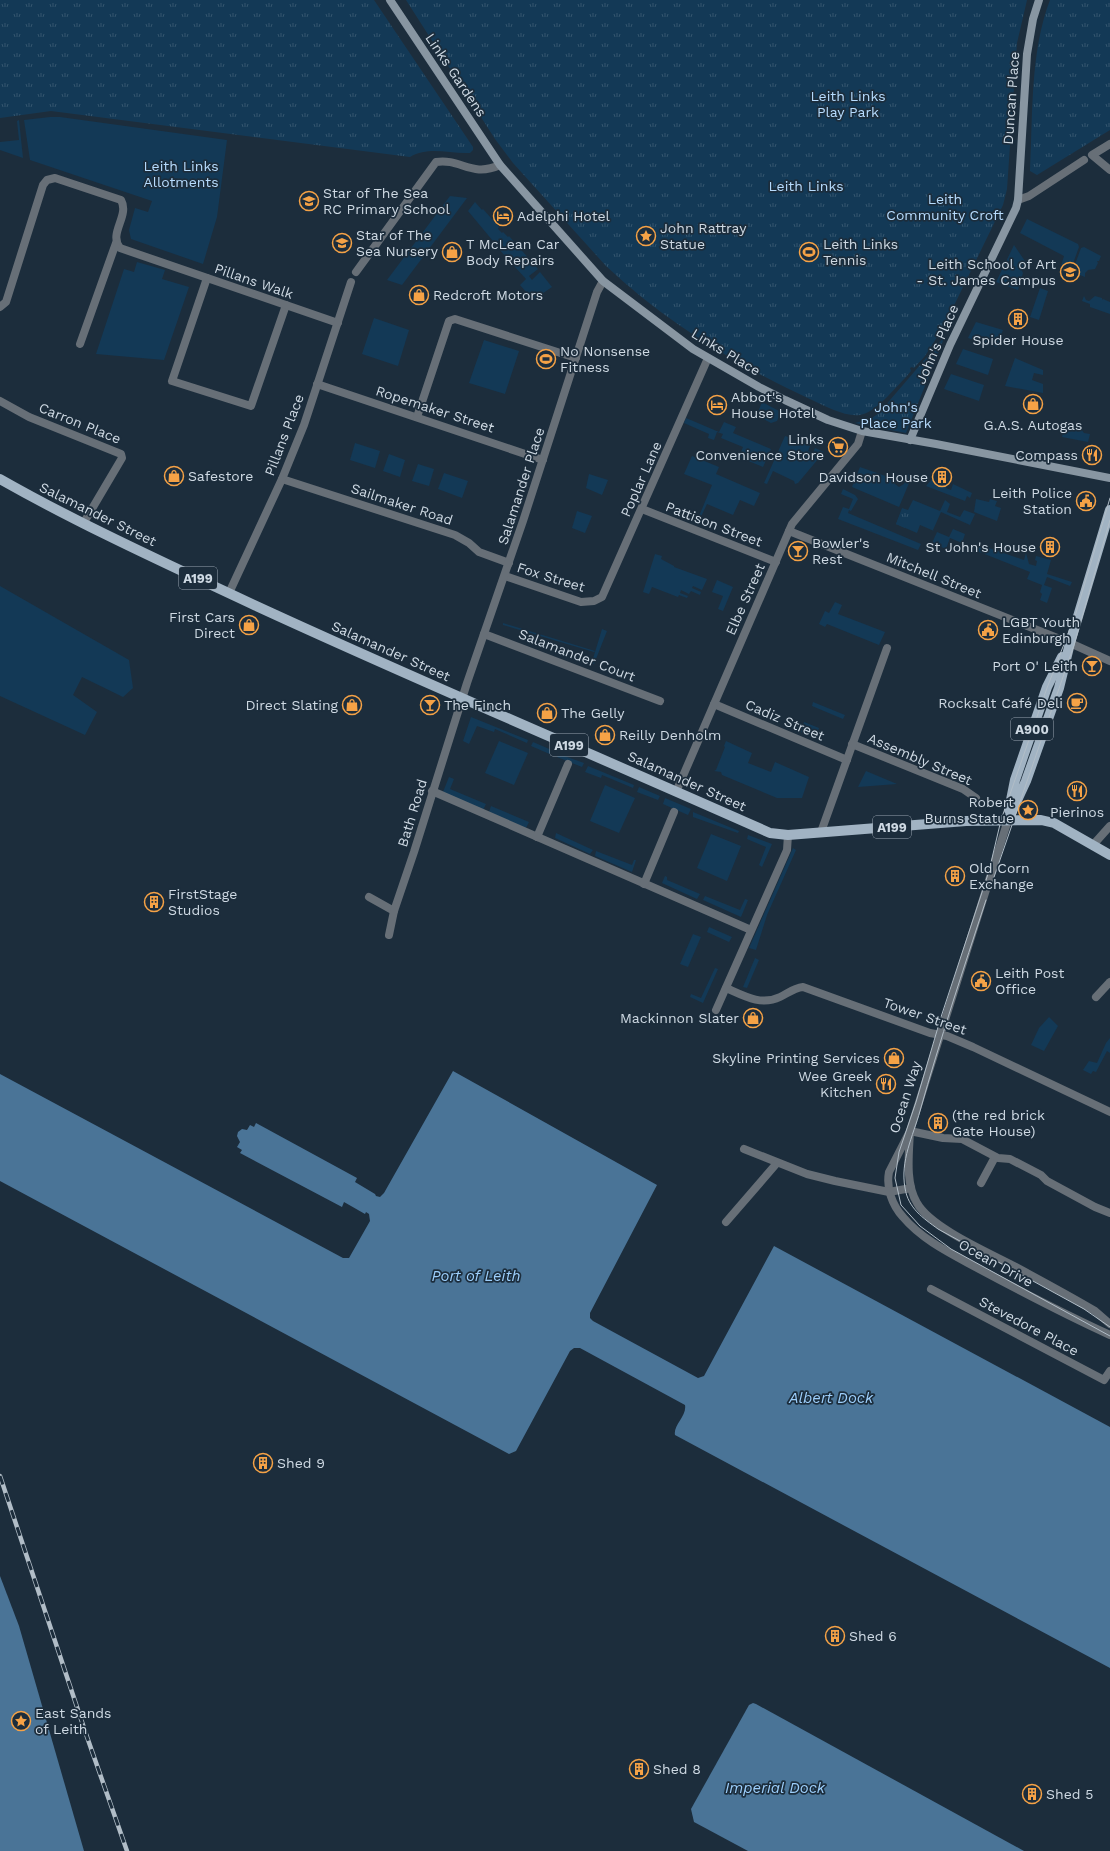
<svg xmlns="http://www.w3.org/2000/svg" width="1110" height="1851" viewBox="0 0 1110 1851" font-family="'Work Sans',sans-serif">
<style>
.green{fill:#133956}
.park{fill:url(#park-tufts)}
.water{fill:#4a7497}
.lines{fill:none;stroke-linecap:round;stroke-linejoin:round}
.street{stroke:#676f77;stroke-width:8}
.secondary{stroke:#8896a2;stroke-width:8}
.primary{stroke:#a1b3c3;stroke-width:10}
.tram{stroke:#b1bdc7;stroke-width:1}
.rail-casing{stroke:#b1bdc7;stroke-width:4.5}
.rail{stroke:#1c2d3c;stroke-width:3;stroke-dasharray:9;stroke-linecap:butt}
.labels{text-anchor:middle;stroke-width:3.5;stroke-linejoin:round;paint-order:stroke}
.shield{fill:#1c2d3c;stroke:#99a5b1;stroke-width:1}
.shield-label{font-size:13px;font-weight:bold;fill:#ced9e3}
.street-label{font-size:14px;fill:#ced9e3;stroke:#1c2d3c}
.park-label{font-size:14px;fill:#b7dcfe;stroke:#1c2d3c}
.poi-label{font-size:14px;fill:#ced9e3;stroke:#1c2d3c;text-anchor:start}
.water-label{font-size:15px;font-style:italic;fill:#9dcffc;stroke:#1c2d3c}
</style>
<defs>
<pattern id="park-tufts" width="24" height="20" patternUnits="userSpaceOnUse"><rect width="24" height="20" fill="#133956"/><path d="M3 7l-1-3M5 7V3M7 7l1-3M15 17l-1-3M17 17v-4M19 17l1-3" fill="none" stroke="#34556e"/></pattern>
</defs>
<rect width="100%" height="100%" fill="#1c2d3c"/>
<g class="green">
<polygon points="50,117 60,117 227,140 217,217 203,264 131,239 129,230 135,208 148,212 152,201 30,160 24,120"/>
<polygon points="19,120 23,158 0,150 0,142 19,140 17,121"/>
<polygon points="450,196 467,198 402,285 387,280"/>
<polygon points="475,202 482,210 483,209 499,227 498,229 502,233 503,232 508,237 509,236 538,269 529,276 532,280 540,272 552,287 533,300 520,285 526,279 497,247 499,245 494,240 493,241 468,211"/>
<polygon points="1027,219 1078,244 1079,247 1071,269 1068,271 1062,269 1061,266 1064,256 1020,233"/>
<polygon points="1014,245 1027,264 1022,271 1023,273 1018,290 996,282"/>
<polygon points="1084,247 1101,256 1099,261 1097,261 1098,263 1095,269 1088,270 1085,273 1085,277 1075,273 1073,270 1081,248"/>
<polygon points="137,262 165,270 162,279 189,287 164,360 96,354 124,269 134,272"/>
<polygon points="1040,288 1048,291 1039,320 1030,317"/>
<polygon points="1084,296 1086,300 1089,301 1095,296 1102,298 1102,300 1103,299 1110,302 1110,314 1090,307 1090,304 1082,301"/>
<polygon points="374,318 409,330 398,366 362,354"/>
<polygon points="976,322 1003,330 997,347 968,338"/>
<polygon points="484,340 519,351 505,394 469,383"/>
<polygon points="963,349 993,359 988,375 956,364"/>
<polygon points="1015,358 1043,370 1043,375 1034,373 1032,380 1043,384 1043,393 1005,386"/>
<polygon points="951,374 984,385 979,401 944,389"/>
<polygon points="762,402 781,412 777,421 771,423 758,416 758,412"/>
<polygon points="686,418 719,432 724,422 736,427 733,433 771,449 763,467 739,457 743,447 721,438 723,434 717,432 714,440 708,438 709,434 684,423"/>
<polygon points="1065,425 1081,429 1084,433 1090,434 1088,442 1062,437"/>
<polygon points="785,436 792,438 790,444 795,446 797,441 810,446 808,451 813,453 815,448 824,452 798,483 795,484 794,481 773,471 767,484 764,483"/>
<polygon points="355,443 380,451 375,468 350,460"/>
<polygon points="389,454 405,460 400,477 383,471"/>
<polygon points="692,456 719,467 716,474 760,493 754,506 740,500 733,515 707,504 699,521 697,521 712,485 684,474"/>
<polygon points="418,464 434,469 429,486 412,481"/>
<polygon points="860,467 894,479 895,484 899,487 904,484 908,474 912,476 899,507 852,487"/>
<polygon points="444,473 468,481 462,498 438,489"/>
<polygon points="589,474 608,480 602,495 586,488"/>
<polygon points="932,479 947,485 946,488 951,490 953,484 972,493 970,498 967,496 965,501 926,486"/>
<polygon points="843,489 855,495 858,499 851,511 849,510 848,513 921,544 918,550 838,519 843,507 849,509 853,499 841,494"/>
<polygon points="976,499 989,502 990,499 997,501 995,506 1001,508 997,521 974,512"/>
<polygon points="913,500 940,511 945,500 950,504 947,512 960,517 964,510 975,514 970,525 941,512 933,530 934,531 920,525 917,533 896,524 902,508 908,510"/>
<polygon points="577,511 592,516 585,533 572,528"/>
<polygon points="953,529 965,534 962,543 950,538 946,549 932,543 937,532 949,537"/>
<polygon points="980,545 1024,560 1026,553 1029,564 1036,566 1037,561 1035,560 1036,556 1051,560 1047,574 1072,582 1070,586 1047,577 1044,585 1052,588 1047,603 1040,600 1042,594 1040,592 1042,585 1027,579 1030,572 977,551"/>
<polygon points="655,554 662,556 661,559 674,566 674,567 707,579 702,590 693,586 692,588 701,592 700,595 691,591 689,594 681,590 680,593 688,596 687,598 679,595 678,597 652,587 649,594 643,592"/>
<polygon points="717,580 733,587 723,611 718,609 723,596 712,592"/>
<polygon points="0,586 129,660 133,688 123,697 82,677 73,695 97,712 85,735 0,696"/>
<polygon points="835,602 842,605 838,614 885,632 879,645 827,624 825,627 819,624 825,611 829,613"/>
<polygon points="503,623 595,651 594,652 503,625"/>
<polygon points="602,629 607,631 594,664 589,662 592,662"/>
<polygon points="813,702 845,715 843,719 812,706"/>
<polygon points="471,717 528,740 527,743 495,729 494,732 477,726 469,744 463,741"/>
<polygon points="804,722 819,728 815,738 801,732"/>
<polygon points="499,741 528,753 514,785 485,773"/>
<polygon points="726,741 752,753 748,763 771,772 775,762 809,777 802,798 777,798 722,775 721,772 714,771 716,770 725,747 724,746"/>
<polygon points="533,742 554,751 552,755 531,746"/>
<polygon points="559,754 584,763 582,767 557,757"/>
<polygon points="588,766 634,785 633,788 602,775 601,778 585,772"/>
<polygon points="866,771 897,784 858,787"/>
<polygon points="449,777 454,779 450,789 486,804 483,810 443,792"/>
<polygon points="605,785 635,798 619,833 590,821"/>
<polygon points="639,787 660,796 658,800 637,792"/>
<polygon points="665,798 691,809 688,815 663,804"/>
<polygon points="491,806 529,822 526,828 489,812"/>
<polygon points="693,812 739,831 738,833 693,817"/>
<polygon points="556,833 593,850 590,854 555,838"/>
<polygon points="711,834 741,846 727,881 697,868"/>
<polygon points="748,835 772,844 762,867 759,865 766,847 747,839"/>
<polygon points="793,848 796,850 767,915 756,950 749,948"/>
<polygon points="596,851 632,865 634,860 636,860 632,872 595,856"/>
<polygon points="665,876 667,877 667,880 700,894 697,899 662,883"/>
<polygon points="705,896 740,910 745,899 748,900 741,917 703,900"/>
<polygon points="709,927 732,937 729,942 707,932"/>
<polygon points="693,934 701,937 688,967 680,964"/>
<polygon points="755,958 759,960 747,988 743,987"/>
<polygon points="715,968 718,969 703,1003 690,997 691,994 701,998"/>
<polygon points="1049,1017 1058,1026 1044,1051 1031,1045 1039,1028"/>
<polygon points="1110,1038 1110,1053 1107,1051 1096,1072 1093,1071 1091,1074 1083,1070 1089,1061 1097,1063 1106,1043"/>
</g>
<g class="park">
<path d="M0 0H374L473 147V150L470 153C449 154 429 146 410 157L51 111 0 118Z"/>
<path d="M406 0H1027L1017 43 1007 189 1003 205 944 326 925 356 914 368 912 367 910 368 911 371 906 377C895 388 875 413 860 415 845 417 825 406 812 400 738 366 665 322 606 266L513 163 495 139Z"/>
<path d="M1050 0H1110V130L1037 175 1030 171C1033 115 1030 52 1050 0Z"/>
<polygon points="945,336 906,433 855,423 870,419 878,414"/>
<polygon points="902,510 910,514 905,528 896,524"/>
</g>
<g class="water">
<path d="M453 1071 657 1185 590 1313V1318L593 1321 698 1378 704 1376 774 1246 1110 1427V1668L675 1435C673 1425 687 1416 685 1405L580 1348H574L570 1351 516 1451 509 1454 0 1181V1074L343 1258H349L370 1221 369 1214 366 1212 365 1214 344 1202 342 1207 240 1153 242 1150 237 1147 240 1142 237 1136 238 1132 242 1129 247 1130 250 1125 254 1127 256 1123 357 1178 355 1182 375 1194 376 1196 380 1197 384 1193Z"/>
<polygon points="0,1576 19,1626 84,1851 0,1851"/>
<polygon points="753,1703 756,1704 1024,1851 748,1851 694,1822 691,1809 749,1705"/>
</g>
<g class="lines">
<g class="street">
<polyline points="1110,144 1092,155 1110,170"/>
<polyline points="1018,200 1029,196 1084,160"/>
<path d="M356 272 436 162C461 158 471 178 500 165"/>
<polyline points="207,278 172,381 251,406 286,305"/>
<path d="M0 307 6 302 43 185 47 180 55 178 121 200C130 216 108 233 120 248L338 323"/>
<polyline points="80,344 116,243"/>
<polyline points="317,384 543,460"/>
<polyline points="0,401 29,417 121,454 122,458 83,524"/>
<polyline points="417,417 449,321 455,319 576,358"/>
<polyline points="282,479 455,535 469,543 479,552 509,563"/>
<polyline points="642,509 776,562"/>
<polyline points="789,531 1070,643 1110,661"/>
<polyline points="505,576 581,602 594,601 602,597 708,358"/>
<polyline points="229,593 282,479 304,425 351,282"/>
<polyline points="484,634 660,701"/>
<polyline points="714,704 847,760"/>
<polyline points="852,744 963,789 976,798"/>
<polyline points="432,791 751,930"/>
<polyline points="676,792 792,524 858,444 862,431"/>
<path d="M1008 820 910 1131 889 1172C886 1188 892 1205 903 1217 923 1241 954 1255 981 1270 1024 1293 1066 1315 1110 1335"/>
<polyline points="821,832 887,648"/>
<polyline points="537,837 568,764"/>
<polyline points="1093,845 1110,826"/>
<polyline points="644,884 674,812"/>
<polyline points="369,897 394,911"/>
<polyline points="389,935 394,911 414,852 467,683 523,521 597,292 603,281"/>
<path d="M726 988C744 996 761 1006 780 997 788 993 794 988 803 987L930 1033 947 1036 973 1047 1110 1112"/>
<polyline points="1096,997 1110,982"/>
<polyline points="716,1010 787,850 788,835"/>
<polyline points="744,1149 807,1174 835,1181 889,1192 911,1188"/>
<polyline points="981,1183 995,1157"/>
<path d="M1110 1213 1095 1207 1047 1181 1041 1175 1010 1159 998 1158 962 1139 943 1138 910 1131C909 1154 905 1183 917 1203 930 1227 987 1252 1012 1265 1040 1280 1068 1295 1095 1311L1110 1324"/>
<polyline points="726,1222 777,1163"/>
<polyline points="931,1289 1104,1380 1110,1371"/>
</g>
<g class="secondary">
<polyline points="390,0 500,165 603,281 693,349 759,387 785,400 828,420 862,431 936,444 1110,478"/>
<polyline points="910,440 950,345 1016,208 1018,200 1027,54 1033,19 1039,0"/>
</g>
<g class="primary">
<path d="M0 479C81 525 167 564 252 604 423 683 597 756 770 833L788 835 966 821 1041 820 1054 823 1110 855"/>
<polyline points="1009,810 1015,780 1047,687 1062,657"/>
<polyline points="1008,820 1026,781 1059,688 1070,643 1110,510"/>
</g>
<g class="tram">
<polyline points="1110,498 1076,613 1047,688 1001,820 989,871 941,1017 916,1102 899,1152 895,1178 901,1205 920,1226 951,1249 1110,1336"/>
<polyline points="992,883 1074,645 1110,520"/>
<path d="M986 900C963 970 940 1040 920 1111 913 1136 900 1161 905 1188 908 1208 923 1218 938 1229L1084 1309 1110 1327"/>
</g>
<g class="rail-casing">
<polyline id="rail" points="0,1476 86,1734 127,1851"/>
</g>
<use href="#rail" class="rail"/>
</g>
<defs>
<g id="school-ring" transform="scale(1)"><circle r="9.5" fill="#1c2d3c" stroke="#f5a246" stroke-width="1.5"/><path d="M0-5L7-2L0 1L-7-2ZM-4 1L0 2.5L4 1V4Q0 6-4 4Z" fill="#f5a246"/></g>
<g id="hotel-ring" transform="scale(1)"><circle r="9.5" fill="#1c2d3c" stroke="#f5a246" stroke-width="1.5"/><path d="M-6-4.5h1.5V1H6V5H4.5V3h-9V5H-6ZM-4 0a1.8 1.8 0 1 1 3.6 0ZM.5 0V-2.5h3Q6-2.5 6 0Z" fill="#f5a246"/></g>
<g id="sight-ring" transform="scale(1)"><circle r="9.5" fill="#1c2d3c" stroke="#f5a246" stroke-width="1.5"/><path d="M0-6L1.8-2.2L6-1.7L2.9 1.2L3.7 5.4L0 3.3L-3.7 5.4L-2.9 1.2L-6-1.7L-1.8-2.2Z" fill="#f5a246"/></g>
<g id="shop-ring" transform="scale(1)"><circle r="9.5" fill="#1c2d3c" stroke="#f5a246" stroke-width="1.5"/><path d="M-5-2.5h2.3a2.7 3.5 0 0 1 5.4 0H5L5.5 6h-11ZM-1.5-2.5h3a1.5 2.3 0 0 0-3 0Z" fill="#f5a246"/></g>
<g id="stadium-ring" transform="scale(1)"><circle r="9.5" fill="#1c2d3c" stroke="#f5a246" stroke-width="1.5"/><path d="M0-5a6.5 5 0 1 0 0 10a6.5 5 0 1 0 0-10ZM-3.5-1.8h7v3.6h-7Z" fill="#f5a246"/></g>
<g id="university-ring" transform="scale(1)"><circle r="9.5" fill="#1c2d3c" stroke="#f5a246" stroke-width="1.5"/><path d="M0-5L7-2L0 1L-7-2ZM-4 1L0 2.5L4 1V4Q0 6-4 4Z" fill="#f5a246"/></g>
<g id="building-ring" transform="scale(1)"><circle r="9.5" fill="#1c2d3c" stroke="#f5a246" stroke-width="1.5"/><path d="M-4-6H4V6H1V3H-1V6H-4ZM-2.5-4.3h1.7v1.8h-1.7ZM.8-4.3h1.7v1.8H.8ZM-2.5-1h1.7V.8h-1.7ZM.8-1h1.7V.8H.8Z" fill="#f5a246"/></g>
<g id="supermarket-ring" transform="scale(1)"><circle r="9.5" fill="#1c2d3c" stroke="#f5a246" stroke-width="1.5"/><path d="M-6-5.5h2.5l.6 2H6L4.5 2H-2.5L-4.4-4H-6ZM-1.5 3.2a1.3 1.3 0 1 0 .1 0ZM3 3.2a1.3 1.3 0 1 0 .1 0Z" fill="#f5a246"/></g>
<g id="restaurant-ring" transform="scale(1)"><circle r="9.5" fill="#1c2d3c" stroke="#f5a246" stroke-width="1.5"/><path d="M-5-6h1v4h1v-4h1v4h1v-4h1v5L-1.5 .5V6h-2V.5L-5-1ZM5-6V6H3V1.5H1.5Q1.5-4 5-6Z" fill="#f5a246"/></g>
<g id="civic-ring" transform="scale(1)"><circle r="9.5" fill="#1c2d3c" stroke="#f5a246" stroke-width="1.5"/><path d="M-.6-6.5H3V-4.5H.6V-3L4-1V1h2V6H-6V1h2V-1L-.6-3ZM-1.2 2.5V6h2.4V2.5Z" fill="#f5a246"/></g>
<g id="bar-ring" transform="scale(1)"><circle r="9.5" fill="#1c2d3c" stroke="#f5a246" stroke-width="1.5"/><path d="M-6-5H6L.8 .8V4.5H3.5V6h-7V4.5H-.8V.8Z" fill="#f5a246"/></g>
<g id="cafe-ring" transform="scale(1)"><circle r="9.5" fill="#1c2d3c" stroke="#f5a246" stroke-width="1.5"/><path d="M-5.5-4.5H6V0H3Q3 3.5 0 3.5H-2.5Q-5.5 3.5-5.5 0ZM3-3.2v2h1.7v-2ZM-6 4.5H4V6H-6Z" fill="#f5a246"/></g>
</defs>
<g fill-rule="evenodd">
<use href="#school-ring" x="309" y="201"/>
<use href="#hotel-ring" x="503" y="216"/>
<use href="#sight-ring" x="646" y="236"/>
<use href="#school-ring" x="342" y="243"/>
<use href="#shop-ring" x="452" y="252"/>
<use href="#stadium-ring" x="809" y="252"/>
<use href="#university-ring" x="1070" y="272"/>
<use href="#shop-ring" x="419" y="295"/>
<use href="#building-ring" x="1018" y="319"/>
<use href="#stadium-ring" x="546" y="359"/>
<use href="#shop-ring" x="1033" y="404"/>
<use href="#hotel-ring" x="717" y="405"/>
<use href="#supermarket-ring" x="838" y="447"/>
<use href="#restaurant-ring" x="1092" y="455"/>
<use href="#shop-ring" x="174" y="476"/>
<use href="#building-ring" x="942" y="477"/>
<use href="#civic-ring" x="1086" y="501"/>
<use href="#building-ring" x="1050" y="547"/>
<use href="#bar-ring" x="798" y="551"/>
<use href="#shop-ring" x="249" y="625"/>
<use href="#civic-ring" x="988" y="630"/>
<use href="#bar-ring" x="1092" y="666"/>
<use href="#cafe-ring" x="1077" y="703"/>
<use href="#shop-ring" x="352" y="705"/>
<use href="#bar-ring" x="430" y="705"/>
<use href="#shop-ring" x="547" y="713"/>
<use href="#shop-ring" x="605" y="735"/>
<use href="#restaurant-ring" x="1077" y="791"/>
<use href="#sight-ring" x="1028" y="810"/>
<use href="#building-ring" x="955" y="876"/>
<use href="#building-ring" x="154" y="902"/>
<use href="#civic-ring" x="981" y="981"/>
<use href="#shop-ring" x="753" y="1018"/>
<use href="#shop-ring" x="894" y="1058"/>
<use href="#restaurant-ring" x="886" y="1084"/>
<use href="#building-ring" x="938" y="1123"/>
<use href="#building-ring" x="263" y="1463"/>
<use href="#building-ring" x="835" y="1636"/>
<use href="#sight-ring" x="21" y="1721"/>
<use href="#building-ring" x="639" y="1769"/>
<use href="#building-ring" x="1032" y="1794"/>
</g>
<g class="labels">
<g class="shield">
<rect x="179" y="567" width="38" height="22" rx="3"/>
<rect x="1011" y="718" width="42" height="22" rx="3"/>
<rect x="550" y="734" width="38" height="22" rx="3"/>
<rect x="873" y="816" width="38" height="22" rx="3"/>
</g>
<g class="shield-label">
<text x="198" y="583">A199</text>
<text x="1032" y="734">A900</text>
<text x="569" y="750">A199</text>
<text x="892" y="832">A199</text>
</g>
<g class="street-label">
<text transform="translate(456 75) rotate(56)" y="5">Links Gardens</text>
<text transform="translate(1011 98) rotate(-86)" y="5">Duncan Place</text>
<text transform="translate(254 281) rotate(19)" y="5">Pillans Walk</text>
<text transform="translate(937 344) rotate(-66)" y="5">John's Place</text>
<text transform="translate(726 352) rotate(31)" y="5">Links Place</text>
<text transform="translate(435 409) rotate(18)" y="5">Ropemaker Street</text>
<text transform="translate(80 423) rotate(22)" y="5">Carron Place</text>
<text transform="translate(284 435) rotate(-69)" y="5">Pillans Place</text>
<text transform="translate(641 479) rotate(-66)" y="5">Poplar Lane</text>
<text transform="translate(521 486) rotate(-72)" y="5">Salamander Place</text>
<text transform="translate(402 504) rotate(18)" y="5">Sailmaker Road</text>
<text transform="translate(98 514) rotate(26)" y="5">Salamander Street</text>
<text transform="translate(714 524) rotate(21)" y="5">Pattison Street</text>
<text transform="translate(934 575) rotate(22)" y="5">Mitchell Street</text>
<text transform="translate(551 577) rotate(17)" y="5">Fox Street</text>
<text transform="translate(745 599) rotate(-66)" y="5">Elbe Street</text>
<text transform="translate(391 651) rotate(24)" y="5">Salamander Street</text>
<text transform="translate(577 655) rotate(21)" y="5">Salamander Court</text>
<text transform="translate(785 720) rotate(23)" y="5">Cadiz Street</text>
<text transform="translate(920 759) rotate(23)" y="5">Assembly Street</text>
<text transform="translate(687 781) rotate(24)" y="5">Salamander Street</text>
<text transform="translate(412 813) rotate(-73)" y="5">Bath Road</text>
<text transform="translate(925 1016) rotate(19)" y="5">Tower Street</text>
<text transform="translate(905 1097) rotate(-72)" y="5">Ocean Way</text>
<text transform="translate(996 1263) rotate(29)" y="5">Ocean Drive</text>
<text transform="translate(1029 1326) rotate(28)" y="5">Stevedore Place</text>
</g>
<g class="park-label">
<text x="848" y="101">Leith Links<tspan x="848" dy="16">Play Park</tspan></text>
<text x="181" y="171">Leith Links<tspan x="181" dy="16">Allotments</tspan></text>
<text x="806" y="191">Leith Links</text>
<text x="945" y="204">Leith<tspan x="945" dy="16">Community Croft</tspan></text>
<text x="896" y="412">John's<tspan x="896" dy="16">Place Park</tspan></text>
</g>
<g class="poi-label">
<text x="323" y="198">Star of The Sea<tspan x="323" dy="16">RC Primary School</tspan></text>
<text x="517" y="221">Adelphi Hotel</text>
<text x="660" y="233">John Rattray<tspan x="660" dy="16">Statue</tspan></text>
<text x="356" y="240">Star of The<tspan x="356" dy="16">Sea Nursery</tspan></text>
<text x="466" y="249">T McLean Car<tspan x="466" dy="16">Body Repairs</tspan></text>
<text x="823" y="249">Leith Links<tspan x="823" dy="16">Tennis</tspan></text>
<text x="1056" y="269" text-anchor="end">Leith School of Art<tspan x="1056" dy="16">- St. James Campus</tspan></text>
<text x="433" y="300">Redcroft Motors</text>
<text x="1018" y="345" text-anchor="middle">Spider House</text>
<text x="560" y="356">No Nonsense<tspan x="560" dy="16">Fitness</tspan></text>
<text x="731" y="402">Abbot's<tspan x="731" dy="16">House Hotel</tspan></text>
<text x="1033" y="430" text-anchor="middle">G.A.S. Autogas</text>
<text x="824" y="444" text-anchor="end">Links<tspan x="824" dy="16">Convenience Store</tspan></text>
<text x="1078" y="460" text-anchor="end">Compass</text>
<text x="188" y="481">Safestore</text>
<text x="928" y="482" text-anchor="end">Davidson House</text>
<text x="1072" y="498" text-anchor="end">Leith Police<tspan x="1072" dy="16">Station</tspan></text>
<text x="812" y="548">Bowler's<tspan x="812" dy="16">Rest</tspan></text>
<text x="1036" y="552" text-anchor="end">St John's House</text>
<text x="235" y="622" text-anchor="end">First Cars<tspan x="235" dy="16">Direct</tspan></text>
<text x="1002" y="627">LGBT Youth<tspan x="1002" dy="16">Edinburgh</tspan></text>
<text x="1078" y="671" text-anchor="end">Port O' Leith</text>
<text x="1063" y="708" text-anchor="end">Rocksalt Café Deli</text>
<text x="338" y="710" text-anchor="end">Direct Slating</text>
<text x="444" y="710">The Finch</text>
<text x="561" y="718">The Gelly</text>
<text x="619" y="740">Reilly Denholm</text>
<text x="1014" y="807" text-anchor="end">Robert<tspan x="1014" dy="16">Burns Statue</tspan></text>
<text x="1077" y="817" text-anchor="middle">Pierinos</text>
<text x="969" y="873">Old Corn<tspan x="969" dy="16">Exchange</tspan></text>
<text x="168" y="899">FirstStage<tspan x="168" dy="16">Studios</tspan></text>
<text x="995" y="978">Leith Post<tspan x="995" dy="16">Office</tspan></text>
<text x="739" y="1023" text-anchor="end">Mackinnon Slater</text>
<text x="880" y="1063" text-anchor="end">Skyline Printing Services</text>
<text x="872" y="1081" text-anchor="end">Wee Greek<tspan x="872" dy="16">Kitchen</tspan></text>
<text x="952" y="1120">(the red brick<tspan x="952" dy="16">Gate House)</tspan></text>
<text x="277" y="1468">Shed 9</text>
<text x="849" y="1641">Shed 6</text>
<text x="35" y="1718">East Sands<tspan x="35" dy="16">of Leith</tspan></text>
<text x="653" y="1774">Shed 8</text>
<text x="1046" y="1799">Shed 5</text>
</g>
<g class="water-label">
<text x="476" y="1281">Port of Leith</text>
<text x="831" y="1403">Albert Dock</text>
<text x="775" y="1793">Imperial Dock</text>
</g>
</g>
</svg>
